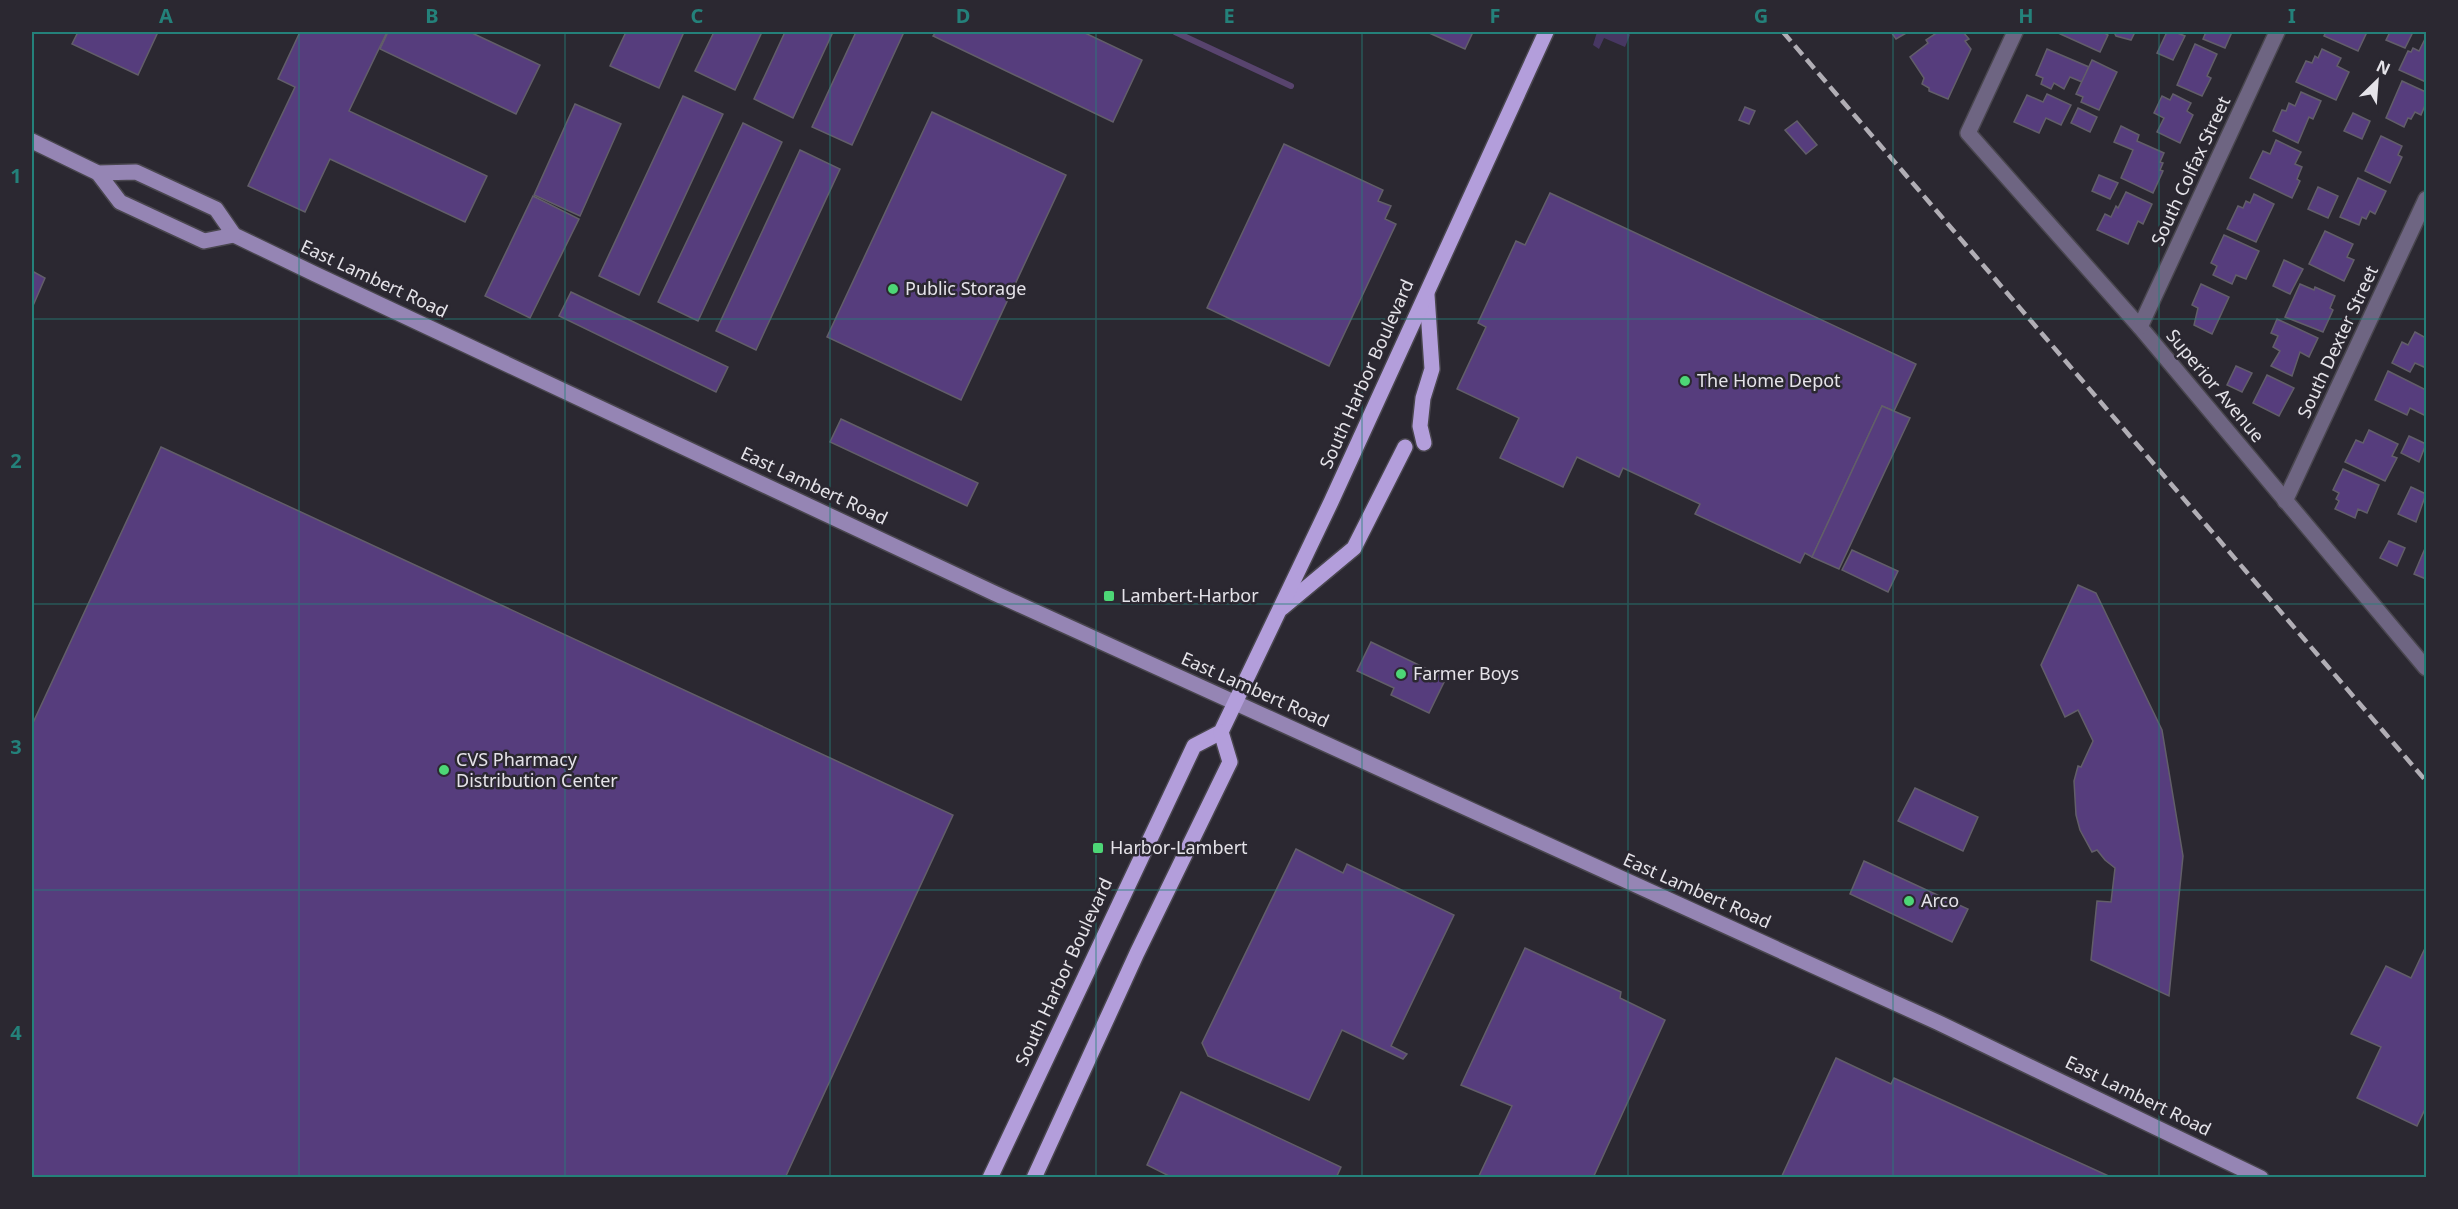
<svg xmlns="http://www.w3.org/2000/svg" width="2458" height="1209" viewBox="0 0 2458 1209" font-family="'Noto Sans',sans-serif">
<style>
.green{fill:#473762}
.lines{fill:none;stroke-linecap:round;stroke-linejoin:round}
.stream{stroke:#58446e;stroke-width:6}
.building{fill:#563d7d;stroke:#625e69;stroke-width:1.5}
.street-casing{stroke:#49464e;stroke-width:18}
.secondary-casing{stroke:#49464e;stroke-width:18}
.primary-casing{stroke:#49464e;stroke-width:18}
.street{stroke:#6e6582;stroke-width:15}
.secondary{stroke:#9585b4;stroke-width:15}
.primary{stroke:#b39edb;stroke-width:15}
.rail{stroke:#b1aeb5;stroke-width:4.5;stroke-dasharray:12 6;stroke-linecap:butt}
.grid{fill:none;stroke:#24817a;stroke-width:1.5;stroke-opacity:0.55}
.poi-dot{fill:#4dd676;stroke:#2b2831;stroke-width:2}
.labels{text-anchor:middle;stroke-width:5;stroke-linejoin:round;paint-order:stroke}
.street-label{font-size:18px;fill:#e5e3e9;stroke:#2b2831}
.poi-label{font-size:18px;fill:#e5e3e9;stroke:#2b2831;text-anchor:start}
.neatline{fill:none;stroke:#24817a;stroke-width:2}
.grid-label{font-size:20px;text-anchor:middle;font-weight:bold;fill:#24817a}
</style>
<rect width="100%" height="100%" fill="#2b2831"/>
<polygon class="green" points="1597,32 1628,32 1630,35 1625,47 1604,38 1599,49 1593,45"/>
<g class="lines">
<polyline class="stream" points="1175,32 1291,86"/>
</g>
<g class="building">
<polygon points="78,32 158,32 138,75 72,44"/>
<polygon points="300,32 387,32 349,111 487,176 465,222 330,159 305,212 248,186 295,87 278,79"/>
<polygon points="388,32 470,32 540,65 516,114 380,49"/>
<polygon points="626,32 684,32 659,88 610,66"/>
<polygon points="714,32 762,32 735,90 695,71"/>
<polygon points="785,32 833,32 793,118 754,99"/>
<polygon points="856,32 904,32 852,145 812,127"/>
<polygon points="936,32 1083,32 1142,60 1113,122 933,36"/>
<polygon points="1427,32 1473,32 1465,49"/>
<polygon points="1891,32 1908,32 1896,39"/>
<polygon points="1938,32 1963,32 1969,39 1965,41 1971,49 1948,99 1929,91 1929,88 1922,84 1924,78 1910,57 1928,43 1926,40"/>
<polygon points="2056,32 2107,32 2106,34 2108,35 2100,52"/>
<polygon points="2114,32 2135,32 2131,40 2116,36"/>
<polygon points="2167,32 2175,32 2185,36 2173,60 2157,53"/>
<polygon points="2206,32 2232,32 2225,48 2203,39"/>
<polygon points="2326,32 2367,32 2358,51 2324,36"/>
<polygon points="2390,32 2413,32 2405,48 2386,40"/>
<polygon points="2425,39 2426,39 2426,82 2399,70 2408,51 2411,52 2413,48 2419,51"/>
<polygon points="2195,44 2217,54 2207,76 2211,78 2202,96 2177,85"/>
<polygon points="2047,49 2089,67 2082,82 2070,77 2064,89 2054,83 2051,89 2041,84 2043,78 2036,75"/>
<polygon points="2322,49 2341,58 2337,66 2349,72 2336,100 2296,82 2306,61 2312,63 2315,56 2318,58"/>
<polygon points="2092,60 2117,72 2099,110 2081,102 2083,97 2076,94"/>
<polygon points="2402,81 2426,92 2426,103 2421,115 2415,112 2411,119 2408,118 2404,127 2386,118"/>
<polygon points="2301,92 2321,101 2313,119 2309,117 2298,143 2273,131 2282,110 2286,111 2289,103 2295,106"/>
<polygon points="2047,94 2071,105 2061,125 2046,118 2039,133 2014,122 2027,95 2043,102"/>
<polygon points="2173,94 2191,103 2187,111 2193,115 2180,143 2157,132 2164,118 2154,113 2162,96 2170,100"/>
<polygon points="683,96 723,114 639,295 599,276"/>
<polygon points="575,104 621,124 580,216 534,195"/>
<polygon points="1745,107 1755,111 1749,124 1739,120"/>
<polygon points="2078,108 2097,117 2090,132 2071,123"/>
<polygon points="932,112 1066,175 961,400 827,337"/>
<polygon points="2353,113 2370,121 2362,139 2344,131"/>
<polygon points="1797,121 1817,145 1806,154 1785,130"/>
<polygon points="743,123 782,142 698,321 658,302"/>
<polygon points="2121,126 2139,135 2137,141 2164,153 2160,162 2163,163 2160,170 2163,171 2153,193 2121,178 2133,150 2114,142"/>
<polygon points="2381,136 2402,146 2398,155 2402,157 2390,183 2365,171"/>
<polygon points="2276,140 2301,152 2295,164 2302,167 2297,179 2300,181 2292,198 2250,178 2263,151 2270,154"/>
<polygon points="1284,144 1383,190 1378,201 1391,206 1385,219 1396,224 1329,366 1207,308"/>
<polygon points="800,150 840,169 756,350 716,331"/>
<polygon points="2099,175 2118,183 2110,199 2092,191"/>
<polygon points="2358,178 2386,191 2375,214 2370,211 2366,219 2362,217 2359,225 2340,217"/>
<polygon points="2318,187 2338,196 2328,218 2308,209"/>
<polygon points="2126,192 2152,204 2143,224 2138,221 2128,244 2097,230 2105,214 2111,217 2116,206 2118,208"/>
<polygon points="1550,193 1916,364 1894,411 1882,406 1812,557 1805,553 1800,563 1695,514 1700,504 1623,468 1619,477 1577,457 1563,487 1500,458 1519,418 1457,389 1486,327 1478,323 1516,241 1525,245"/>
<polygon points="2254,194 2274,204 2256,242 2227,229 2238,206 2243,208 2246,201 2250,203"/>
<polygon points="533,196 579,219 530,318 485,296"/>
<polygon points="2325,231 2353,244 2347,257 2354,260 2344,281 2309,264"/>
<polygon points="2224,235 2259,251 2246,279 2236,275 2232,284 2213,275 2217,266 2211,263"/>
<polygon points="2284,260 2303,269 2290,294 2273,286"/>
<polygon points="32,271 45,278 32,308"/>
<polygon points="2201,284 2229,297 2212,334 2194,325 2198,308 2192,305"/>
<polygon points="2300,284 2314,290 2315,287 2335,296 2330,308 2333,310 2323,332 2285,317"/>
<polygon points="571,292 728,367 716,392 559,316"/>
<polygon points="2277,319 2318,338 2309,357 2300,352 2292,376 2271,366 2280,351 2273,347 2278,336 2271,333"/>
<polygon points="2415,332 2426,338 2426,368 2415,363 2410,372 2392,363 2402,342 2408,345"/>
<polygon points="2236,366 2252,373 2242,392 2227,385"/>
<polygon points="2388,371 2426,390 2426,416 2410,408 2407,415 2375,400"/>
<polygon points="2267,375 2294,388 2279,416 2253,403"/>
<polygon points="1882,406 1910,418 1839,569 1812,557"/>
<polygon points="841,419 978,483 967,506 830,442"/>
<polygon points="2369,430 2398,444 2392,456 2397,458 2385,481 2345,462 2356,440 2363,443"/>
<polygon points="2409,436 2426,444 2419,462 2401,453"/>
<polygon points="161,447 953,815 785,1178 32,1178 32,725"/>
<polygon points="2343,469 2379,485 2367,513 2358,509 2355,518 2335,509 2339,501 2336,499 2339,493 2333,490"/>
<polygon points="2411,487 2426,494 2416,522 2398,514"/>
<polygon points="2389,541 2405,548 2397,566 2380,558"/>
<polygon points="2426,546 2426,579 2414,574"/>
<polygon points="1852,550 1898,571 1888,592 1842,570"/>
<polygon points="2078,585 2096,593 2162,730 2183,856 2169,996 2091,960 2097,901 2111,902 2115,868 2105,860 2097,850 2092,852 2080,830 2076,815 2074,781 2078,766 2081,767 2093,741 2078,710 2065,717 2041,665"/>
<polygon points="1371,642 1446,678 1429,713 1391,695 1394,688 1357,671"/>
<polygon points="1915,788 1978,817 1963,851 1898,821"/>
<polygon points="1296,849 1343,873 1347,864 1454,915 1391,1046 1407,1054 1403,1059 1342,1030 1309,1100 1208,1056 1202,1043"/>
<polygon points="1864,861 1968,909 1952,942 1850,894"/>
<polygon points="2426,946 2426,1107 2417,1126 2357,1098 2381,1047 2351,1034 2386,966 2411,978"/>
<polygon points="1525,948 1621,992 1620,998 1665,1020 1593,1178 1478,1178 1512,1106 1461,1085"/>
<polygon points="1836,1058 1891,1084 1894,1078 2113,1178 1781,1178"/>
<polygon points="1181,1092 1341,1167 1336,1178 1173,1178 1147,1165"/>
</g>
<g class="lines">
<g class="street-casing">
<g id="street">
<polyline points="2015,32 1968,133 2140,327 2426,668"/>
<polyline points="2140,327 2277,32"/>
<polyline points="2285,501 2426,199"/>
</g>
</g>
<g class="secondary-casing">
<g id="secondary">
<polyline points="32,141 98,173 136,172 216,209 234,235 315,274 994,593 1937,1022 2261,1178"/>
<polyline points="98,173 120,202 204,241 234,235"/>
</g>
</g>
<g class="primary-casing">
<g id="primary">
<polyline points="1424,443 1420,426 1423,398 1432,369 1427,295"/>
<polyline points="1282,608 1354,548 1405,447"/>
<polyline points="990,1178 1194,746 1221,732 1331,502 1546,32"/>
<polyline points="1034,1178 1137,953 1230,762 1221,732"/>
</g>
</g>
<use href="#street" class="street"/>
<use href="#secondary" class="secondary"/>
<use href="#primary" class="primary"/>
<polyline class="rail" points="1783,32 2426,781"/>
</g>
<path class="grid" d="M299 32V1178M565 32V1178M830 32V1178M1096 32V1178M1362 32V1178M1628 32V1178M1893 32V1178M2159 32V1178M32 319H2426M32 604H2426M32 890H2426"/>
<g class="poi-dot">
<circle cx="893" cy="289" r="6"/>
<circle cx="1685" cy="381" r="6"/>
<rect x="1103" y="590" width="12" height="12" rx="3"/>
<circle cx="1401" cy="674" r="6"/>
<circle cx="444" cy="770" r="6"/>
<rect x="1092" y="842" width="12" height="12" rx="3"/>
<circle cx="1909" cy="901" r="6"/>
</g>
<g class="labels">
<g class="street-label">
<text transform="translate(2191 171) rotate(-65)" y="6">South Colfax Street</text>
<text transform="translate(374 279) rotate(25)" y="6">East Lambert Road</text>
<text transform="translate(2338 342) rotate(-65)" y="6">South Dexter Street</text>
<text transform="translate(1367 374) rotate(-66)" y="6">South Harbor Boulevard</text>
<text transform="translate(2215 386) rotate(50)" y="6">Superior Avenue</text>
<text transform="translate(814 486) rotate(25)" y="6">East Lambert Road</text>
<text transform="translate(1255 690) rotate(24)" y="6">East Lambert Road</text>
<text transform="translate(1697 891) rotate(24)" y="6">East Lambert Road</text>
<text transform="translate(1064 972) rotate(-65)" y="6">South Harbor Boulevard</text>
<text transform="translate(2138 1096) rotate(26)" y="6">East Lambert Road</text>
</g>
<g class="poi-label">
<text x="905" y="295">Public Storage</text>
<text x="1697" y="387">The Home Depot</text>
<text x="1121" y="602">Lambert-Harbor</text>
<text x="1413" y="680">Farmer Boys</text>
<text x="456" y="766">CVS Pharmacy<tspan x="456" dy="21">Distribution Center</tspan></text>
<text x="1110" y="854">Harbor-Lambert</text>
<text x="1921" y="907">Arco</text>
</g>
</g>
<rect width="2458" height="1209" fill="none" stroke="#2b2831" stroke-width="66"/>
<g transform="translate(2377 81) rotate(25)" stroke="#2b2831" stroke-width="4.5" paint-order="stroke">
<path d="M0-4.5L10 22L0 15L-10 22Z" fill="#e5e3e9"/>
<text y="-9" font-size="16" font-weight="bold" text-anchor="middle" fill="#e5e3e9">N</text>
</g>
<rect x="33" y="33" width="2392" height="1143" class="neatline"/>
<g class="grid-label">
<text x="166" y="23">A</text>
<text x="432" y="23">B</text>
<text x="697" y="23">C</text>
<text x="963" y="23">D</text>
<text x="1229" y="23">E</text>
<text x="1495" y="23">F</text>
<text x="1761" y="23">G</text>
<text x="2026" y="23">H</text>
<text x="2292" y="23">I</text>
<text x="16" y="183">1</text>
<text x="16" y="468">2</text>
<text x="16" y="754">3</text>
<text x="16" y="1040">4</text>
</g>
</svg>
